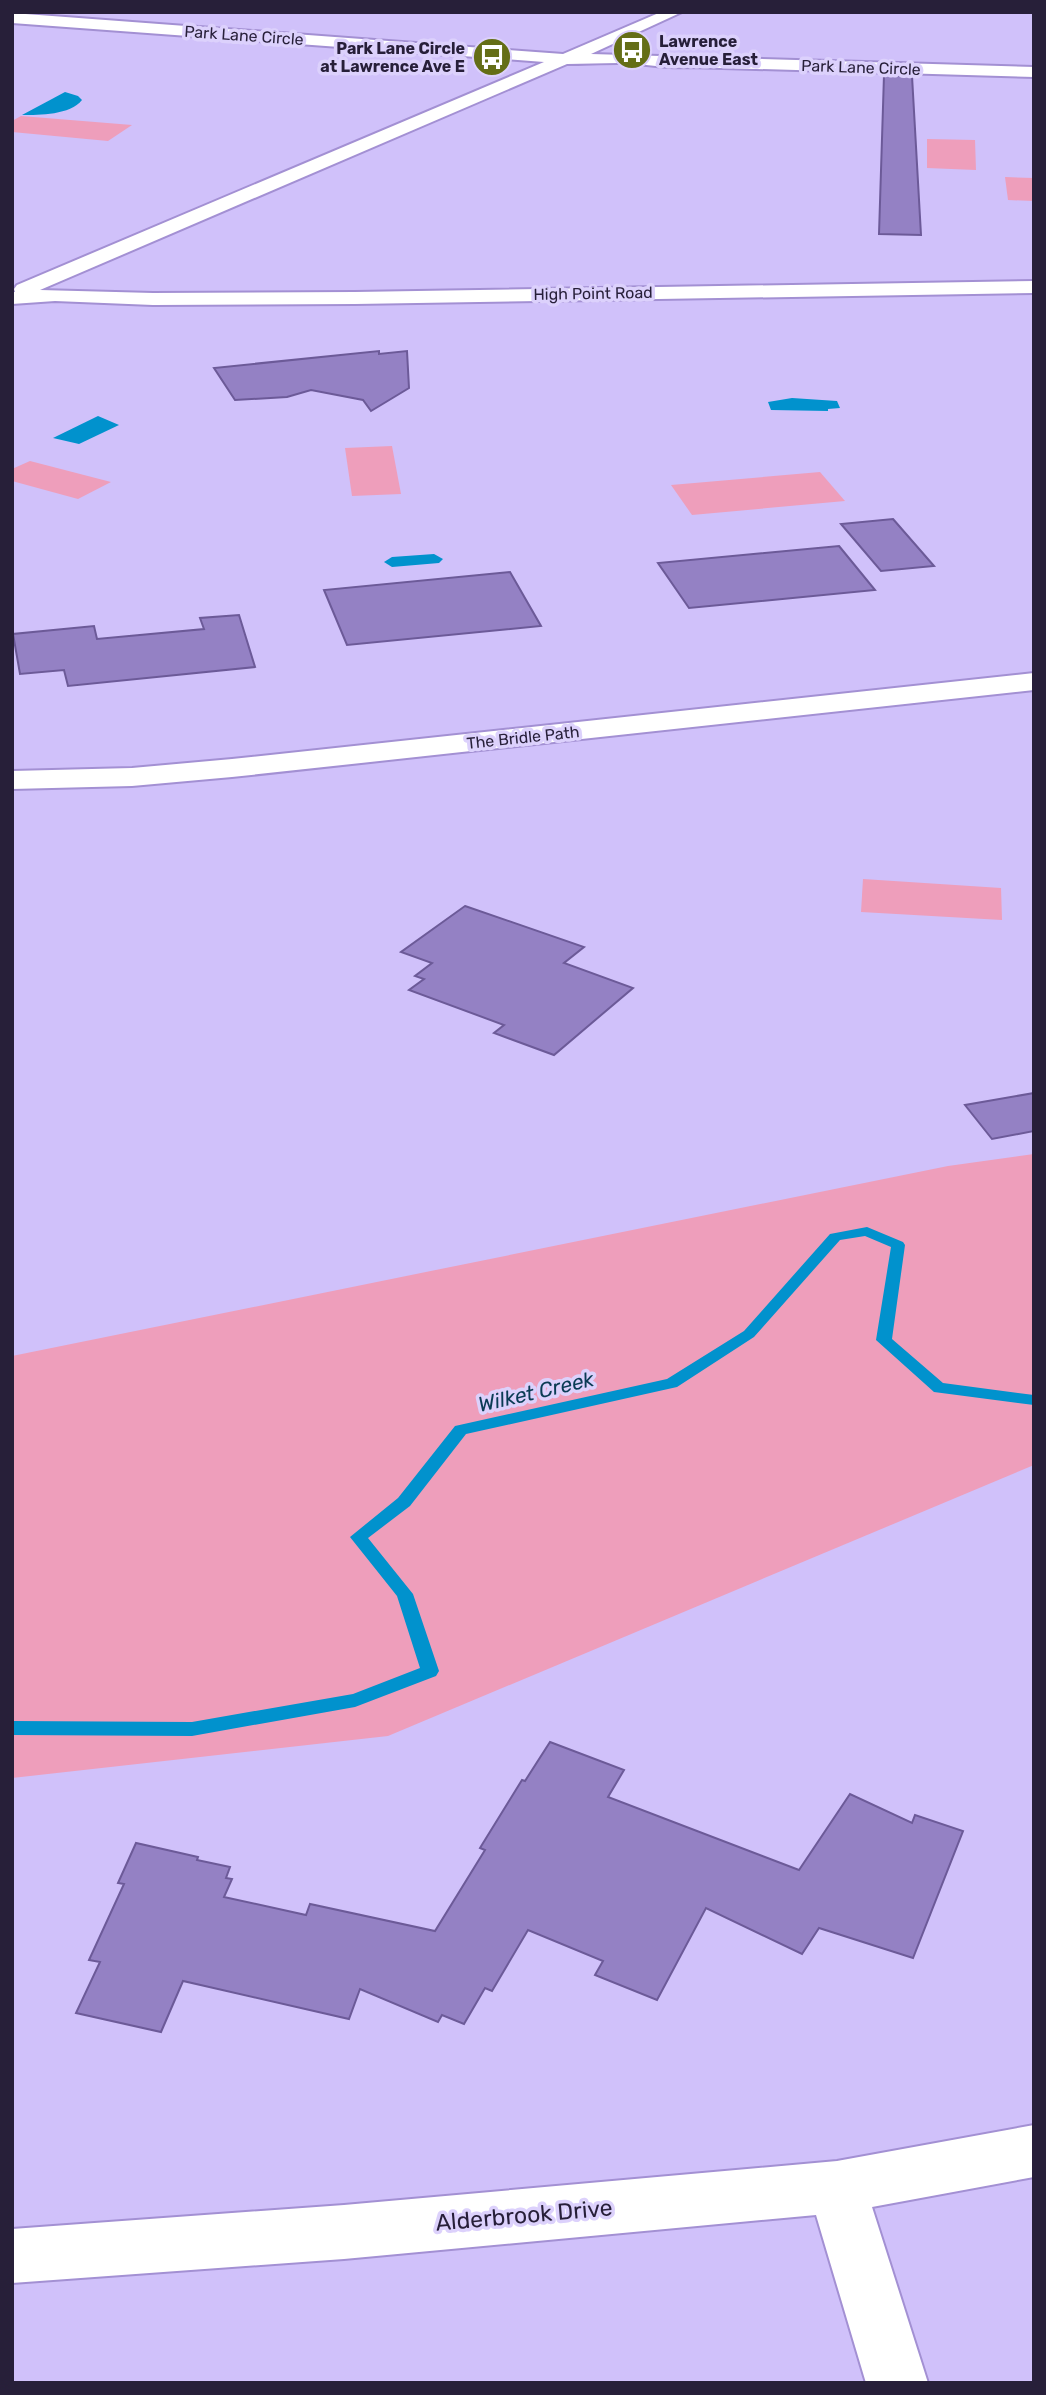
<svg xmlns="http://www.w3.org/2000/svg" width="1046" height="2395" viewBox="0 0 1046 2395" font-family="Rubik,sans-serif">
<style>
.green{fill:#ee9ebb}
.water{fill:#0192cd}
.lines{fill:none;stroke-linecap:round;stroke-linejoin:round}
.stream{fill:#0192cd;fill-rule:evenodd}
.building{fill:#9481c4;stroke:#6c5a98;stroke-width:2}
.minor-casing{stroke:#a390d3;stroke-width:4}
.minor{fill:#fff;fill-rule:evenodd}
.labels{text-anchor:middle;stroke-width:7;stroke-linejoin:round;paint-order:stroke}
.far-street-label{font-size:16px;fill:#271f39;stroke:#dcd1fc}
.far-poi-label{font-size:16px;font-weight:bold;fill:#271f39;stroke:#dcd1fc;text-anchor:start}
.water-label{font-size:21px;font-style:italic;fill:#0a3b54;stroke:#dcd1fc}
.near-street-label{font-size:23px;fill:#271f39;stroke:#dcd1fc}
</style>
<rect width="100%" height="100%" fill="#d0c1fa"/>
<g class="green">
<polygon points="21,116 132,125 108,141 12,132 12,121"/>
<polygon points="927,139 975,140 976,170 927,168"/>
<polygon points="1005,177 1034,178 1034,201 1008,200"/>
<polygon points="392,446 401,494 352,496 345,448"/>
<polygon points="30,461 111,482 78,499 12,481 12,469"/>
<polygon points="820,472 845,501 692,515 671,485"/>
<polygon points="863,879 1001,888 1002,920 861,912"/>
<polygon points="1034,1154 1034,1465 388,1736 12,1778 12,1356 948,1166"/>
</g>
<g class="water">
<path d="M65 92 78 96 82 100C70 115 40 115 22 115Z"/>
<polygon points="792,398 837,401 840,408 828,409 828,411 771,410 768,402"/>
<polygon points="98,416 119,425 79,444 53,438"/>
<polygon points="434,554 443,559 439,563 392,567 384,562 392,557"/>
</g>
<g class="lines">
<polygon class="stream" points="867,1227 903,1242 905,1245 892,1339 943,1383 1034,1395 1034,1405 934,1392 876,1340 891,1247 865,1236 840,1240 754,1337 677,1387 466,1434 410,1506 368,1538 413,1594 439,1671 436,1676 355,1707 192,1736 12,1735 12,1721 192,1722 353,1694 420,1668 397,1596 350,1537 398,1498 455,1426 667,1379 744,1331 830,1234"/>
</g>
<g class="building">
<polygon points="884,75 912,76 921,235 879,234"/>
<polygon points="379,351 379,354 407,351 409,388 371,411 363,400 311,390 287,397 235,400 214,368"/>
<polygon points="893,519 934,566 881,571 841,524"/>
<polygon points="839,546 875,590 689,608 658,563"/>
<polygon points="510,572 541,626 347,645 324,590"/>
<polygon points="239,615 255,667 68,686 64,670 20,674 13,634 94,626 97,639 204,629 200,618"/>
<polygon points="465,906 584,947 564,963 633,988 554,1055 494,1033 504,1025 409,990 424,979 415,976 432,963 401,952"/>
<polygon points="1034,1093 1034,1131 992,1139 965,1105"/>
<polygon points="550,1742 624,1770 608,1797 799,1870 850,1794 912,1823 915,1815 963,1831 913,1958 819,1928 802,1954 706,1908 657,2000 595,1975 603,1961 528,1930 492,1991 485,1988 464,2024 442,2015 438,2022 360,1989 349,2019 183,1981 161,2032 76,2013 100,1962 89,1960 124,1884 118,1883 136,1843 198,1857 197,1860 230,1867 226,1878 232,1879 224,1897 306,1915 310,1904 435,1931 485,1850 480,1848 522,1780 525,1781"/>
</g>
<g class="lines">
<g class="minor-casing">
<g id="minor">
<path d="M661 12H682L591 54 1034 67V77L689 67C663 69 644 63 618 63 601 63 584 64 567 64L40 290 153 293 355 292 1034 281V293L355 304 153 305 55 301 12 304V292H15L14 289 17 285 544 62 12 23V13L563 54Z"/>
<polygon points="1034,673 1034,690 232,777 132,786 12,789 12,771 132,768 232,759"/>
<polygon points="1034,2125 1034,2177 872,2207 928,2383 866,2383 816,2215 344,2259 12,2283 12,2229 344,2205 837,2161"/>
</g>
</g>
<use href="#minor" class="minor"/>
</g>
<defs>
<g id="bus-disc" transform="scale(2.0125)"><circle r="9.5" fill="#646e16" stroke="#dcd1fc"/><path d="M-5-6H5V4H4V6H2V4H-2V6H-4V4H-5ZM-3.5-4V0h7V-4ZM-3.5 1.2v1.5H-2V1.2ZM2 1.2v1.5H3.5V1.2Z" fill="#fff"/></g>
</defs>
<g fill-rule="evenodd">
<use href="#bus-disc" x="632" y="50"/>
<use href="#bus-disc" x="492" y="57"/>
</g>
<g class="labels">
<g class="far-street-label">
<text transform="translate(244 35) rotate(4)" y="6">Park Lane Circle</text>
<text transform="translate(861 67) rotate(2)" y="6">Park Lane Circle</text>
<text transform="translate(593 293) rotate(-1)" y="6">High Point Road</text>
<text transform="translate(523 737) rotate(-6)" y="6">The Bridle Path</text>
</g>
<g class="far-poi-label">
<text x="659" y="47">Lawrence<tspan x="659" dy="18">Avenue East</tspan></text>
<text x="465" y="54" text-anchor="end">Park Lane Circle<tspan x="465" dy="18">at Lawrence Ave E</tspan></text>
</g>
<g class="water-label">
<text transform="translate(536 1392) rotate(-13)" y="7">Wilket Creek</text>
</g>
<g class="near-street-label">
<text transform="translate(524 2215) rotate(-5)" y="8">Alderbrook Drive</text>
</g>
</g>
<rect width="1046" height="2395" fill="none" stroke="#271f39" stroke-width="28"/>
</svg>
